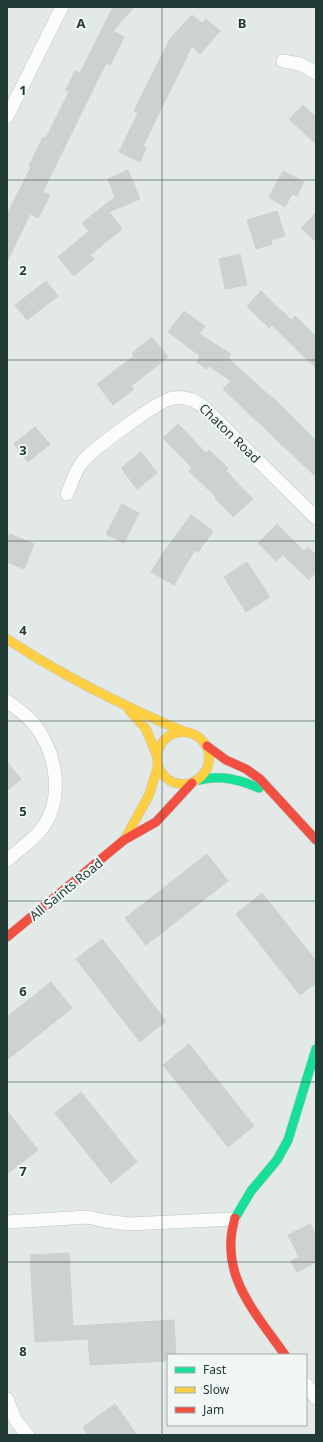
<svg xmlns="http://www.w3.org/2000/svg" width="323" height="1442" viewBox="0 0 323 1442" font-family="'Noto Sans',sans-serif">
<style>
.building{fill:#cdd2d0;stroke:#ccd2cf}
.lines{fill:none;stroke-linecap:round;stroke-linejoin:round}
.street-casing{stroke:#c0c5c3;stroke-width:14}
.fast-casing{stroke:#bfc6c4;stroke-width:10}
.slow-casing{stroke:#bfc6c4;stroke-width:10}
.jam-casing{stroke:#bfc6c4;stroke-width:10}
.street{stroke:#fbfcfb;stroke-width:13}
.fast{stroke:#16e098;stroke-width:9}
.slow{stroke:#ffcf43;stroke-width:9}
.jam{stroke:#f24e42;stroke-width:9}
.grid{fill:none;stroke:#223a36;stroke-width:1;stroke-opacity:0.55}
.labels{text-anchor:middle;stroke-width:4;stroke-linejoin:round;paint-order:stroke}
.street-label{font-size:13px;fill:#223a36;stroke:#f1f7f5}
.grid-label{font-size:13px;text-anchor:middle;font-weight:bold;fill:#223a36;stroke:#f1f7f5;stroke-width:4;stroke-linejoin:round;paint-order:stroke}
</style>
<rect width="100%" height="100%" fill="#e3e9e6"/>
<g class="building">
<polygon points="113,7 134,7 113,31 124,37 110,65 106,63 46,185 43,192 50,195 38,218 30,214 7,262 7,214 31,167 29,166 43,137 46,138 69,92 66,90 75,71 80,73"/>
<polygon points="192,15 202,23 206,19 220,31 200,54 192,46 143,146 146,148 140,162 119,152 138,113 134,111 170,39"/>
<polygon points="303,105 316,117 316,144 289,119"/>
<polygon points="128,170 140,199 109,212 122,229 90,255 94,259 74,276 58,257 89,231 82,223 115,197 108,179"/>
<polygon points="283,171 304,182 297,196 292,194 285,207 269,197"/>
<polygon points="277,211 285,236 271,240 272,244 256,249 247,220"/>
<polygon points="316,213 316,242 301,228"/>
<polygon points="240,254 247,285 225,289 219,259"/>
<polygon points="46,281 58,296 27,320 15,305"/>
<polygon points="261,291 291,320 295,316 316,337 316,368 272,325 269,328 247,306"/>
<polygon points="184,311 205,326 199,334 231,354 228,358 272,398 273,397 316,441 316,477 223,389 231,381 209,366 207,369 197,362 200,356 168,332"/>
<polygon points="152,337 168,357 131,386 134,389 113,405 97,384 134,356 132,353"/>
<polygon points="178,424 206,453 209,450 228,468 226,471 253,499 233,517 215,498 216,497 189,471 192,468 163,438"/>
<polygon points="35,427 50,444 28,462 14,444"/>
<polygon points="141,452 157,473 137,489 121,468"/>
<polygon points="122,504 139,513 124,543 106,534"/>
<polygon points="191,515 213,531 198,552 195,550 174,585 151,572 165,550"/>
<polygon points="277,524 304,551 308,547 316,555 316,572 309,580 283,555 276,561 258,543"/>
<polygon points="10,534 34,544 24,569 7,562 7,541"/>
<polygon points="247,562 270,597 246,612 224,577"/>
<polygon points="7,762 21,779 7,791"/>
<polygon points="207,854 228,881 146,945 125,918"/>
<polygon points="262,893 316,961 316,983 300,995 236,914"/>
<polygon points="102,939 166,1021 140,1042 76,959"/>
<polygon points="51,982 72,1008 7,1060 7,1017"/>
<polygon points="189,1044 254,1126 228,1147 163,1065"/>
<polygon points="81,1092 137,1162 111,1183 55,1113"/>
<polygon points="7,1111 38,1150 7,1174"/>
<polygon points="310,1224 316,1235 316,1262 297,1272 291,1261 299,1257 288,1235"/>
<polygon points="69,1253 73,1326 174,1320 176,1355 168,1355 168,1361 90,1365 88,1339 35,1342 30,1255"/>
<polygon points="115,1404 137,1435 88,1435 83,1427"/>
</g>
<g class="lines">
<g class="street-casing">
<g id="street">
<polyline points="283,61 300,64 316,73"/>
<polyline points="7,117 62,7"/>
<path d="M67 494C72 483 75 470 83 461 96 447 157 401 173 398 185 396 195 400 204 407L316 518"/>
<path d="M7 701C17 709 30 717 37 728 56 754 63 796 45 824 36 838 20 849 7 860"/>
<polyline points="7,1222 88,1217 105,1221 129,1224 234,1219"/>
<polyline points="306,1384 316,1398"/>
<polyline points="7,1399 16,1421 28,1435"/>
</g>
</g>
<g class="fast-casing">
<g id="fast">
<path d="M199 780C221 775 238 779 259 788"/>
<polyline points="235,1218 251,1191 277,1160 288,1140 316,1049"/>
</g>
</g>
<g class="slow-casing">
<g id="slow">
<path d="M7 639C63 676 123 706 185 732"/>
<polyline points="129,710 146,729 157,756"/>
<circle cx="183" cy="758" r="26"/>
<polyline points="125,839 149,795 158,766"/>
</g>
</g>
<g class="jam-casing">
<g id="jam">
<polyline points="207,746 226,760 246,769 260,779 316,840"/>
<polyline points="7,937 124,840 156,822 192,783"/>
<path d="M235 1218C218 1274 255 1312 285 1355"/>
</g>
</g>
<use href="#street" class="street"/>
<use href="#fast" class="fast"/>
<use href="#slow" class="slow"/>
<use href="#jam" class="jam"/>
</g>
<path class="grid" d="M162 7V1435M7 180H316M7 360H316M7 541H316M7 721H316M7 901H316M7 1082H316M7 1262H316"/>
<g class="labels">
<g class="street-label">
<text transform="translate(230 433) rotate(44)" y="5">Chaton Road</text>
<text transform="translate(66 889) rotate(-39)" y="5">All Saints Road</text>
</g>
</g>
<g class="grid-label">
<text x="81" y="28">A</text>
<text x="242" y="28">B</text>
<text x="23" y="95">1</text>
<text x="23" y="275">2</text>
<text x="23" y="455">3</text>
<text x="23" y="635">4</text>
<text x="23" y="816">5</text>
<text x="23" y="996">6</text>
<text x="23" y="1176">7</text>
<text x="23" y="1356">8</text>
</g>
<rect width="323" height="1442" fill="none" stroke="#223a36" stroke-width="16"/>
<rect x="167" y="1354" width="140" height="72" fill="#f1f7f5" stroke="#9eaba9"/>
<rect x="175" y="1367" width="20" height="6" fill="#16e098" stroke="#9eaba9"/>
<text x="203" y="1374" font-size="12" fill="#223a36">Fast</text>
<rect x="175" y="1387" width="20" height="6" fill="#ffcf43" stroke="#9eaba9"/>
<text x="203" y="1394" font-size="12" fill="#223a36">Slow</text>
<rect x="175" y="1407" width="20" height="6" fill="#f24e42" stroke="#9eaba9"/>
<text x="203" y="1414" font-size="12" fill="#223a36">Jam</text>
</svg>
